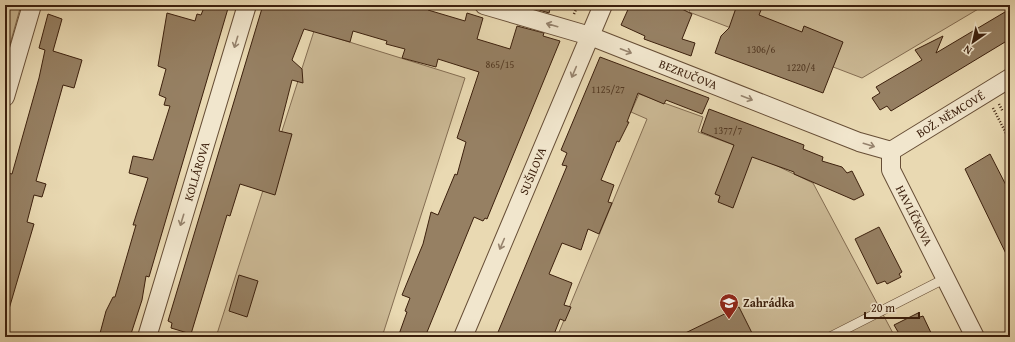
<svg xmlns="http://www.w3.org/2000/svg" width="1015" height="342" viewBox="0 0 1015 342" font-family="'Gentium Book Plus',serif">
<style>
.green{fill:#ccba96;stroke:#846d52}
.building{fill:#968063;stroke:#3c200d}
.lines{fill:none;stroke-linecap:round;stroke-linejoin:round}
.service-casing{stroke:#674e36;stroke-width:10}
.minor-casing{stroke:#674e36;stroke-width:20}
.path{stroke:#3c200d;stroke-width:2.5;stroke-dasharray:1 2;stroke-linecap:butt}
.service{stroke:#f1e6cd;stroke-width:9}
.minor{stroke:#f1e6cd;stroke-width:18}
.oneway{stroke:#96836d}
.labels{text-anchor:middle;stroke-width:3.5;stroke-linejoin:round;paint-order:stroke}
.number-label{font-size:10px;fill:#523822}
.street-label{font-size:12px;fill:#3c200d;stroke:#f1e6cd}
.poi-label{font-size:12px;font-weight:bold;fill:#3c200d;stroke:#f1e6cd;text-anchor:start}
</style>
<rect width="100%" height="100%" fill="#e9d9b2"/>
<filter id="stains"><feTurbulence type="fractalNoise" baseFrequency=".005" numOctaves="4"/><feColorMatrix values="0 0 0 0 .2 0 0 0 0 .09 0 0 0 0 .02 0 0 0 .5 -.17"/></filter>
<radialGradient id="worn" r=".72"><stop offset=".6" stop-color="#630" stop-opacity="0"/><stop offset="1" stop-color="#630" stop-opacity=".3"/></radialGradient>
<g class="green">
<polygon points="5,5 21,5 5,62"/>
<polygon points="691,5 985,5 862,78 689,12"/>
<polygon points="314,31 465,78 382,337 216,337"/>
<polygon points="639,94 703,117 698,132 731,144 813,183 895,337 557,337 647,119 631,112"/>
</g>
<g class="building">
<polygon points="205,5 229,5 149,277 146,276 142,300 130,337 99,337 106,311 113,297 115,297 136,225 133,225 148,178 129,173 133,156 153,160 170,106 164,105 166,98 159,95 166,69 158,66 167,13 195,21 197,14 201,15"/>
<polygon points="263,5 430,5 428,10 465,21 467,13 483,18 477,39 510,49 517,26 544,33 543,36 560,41 487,219 485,218 483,221 474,217 425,337 398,337 407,312 405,311 410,298 402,295 423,244 431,212 438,215 455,174 457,175 466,142 457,138 479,72 438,59 436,67 402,58 405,49 386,44 387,41 353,31 350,42 304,29 292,60 302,69 303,83 292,80 279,131 292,134 275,195 240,184 230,216 227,215 191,334 171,328 172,323 168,321"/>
<polygon points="523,5 551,5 549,13"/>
<polygon points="630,5 684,5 682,9 692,14 682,39 695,43 691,56 644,39 645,36 621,25"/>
<polygon points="737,5 763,5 759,15 802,32 804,26 843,42 823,93 715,53 721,36 729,28"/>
<polygon points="1010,9 1010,39 891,111 887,106 880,110 872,98 880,93 876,87 922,60 915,50 943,36 936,53"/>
<polygon points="48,14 62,19 53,51 82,60 74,88 63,85 36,181 46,184 42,197 34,195 27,222 34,224 9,309 5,309 5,185 8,173 12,174 39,78 45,50 39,48"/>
<polygon points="600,57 709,98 702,114 666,100 664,104 638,93 627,122 629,122 619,142 617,141 601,180 614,185 608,202 612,203 599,234 588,229 581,250 562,243 549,274 572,283 564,305 571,307 565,321 560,319 553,337 496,337 567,166 562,165 567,153 561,150"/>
<polygon points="709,109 804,145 803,149 823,157 822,161 842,167 847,173 852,171 864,195 854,200 794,174 794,172 752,157 733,208 718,202 720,196 715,194 734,145 701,132"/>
<polygon points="990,154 1010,193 1010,262 965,169"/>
<polygon points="879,227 902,272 899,274 901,277 887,284 885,281 877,284 855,239"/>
<polygon points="239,275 258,281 247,317 229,311"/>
<polygon points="739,307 754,337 677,337"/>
<polygon points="918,313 920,317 923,316 933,337 901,337 894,325"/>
</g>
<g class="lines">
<g class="service-casing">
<polyline id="service" points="830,337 946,278"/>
</g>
<g class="minor-casing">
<g id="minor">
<path id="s1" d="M484 5 590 36 859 142 891 151"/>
<polyline points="5,97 32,5"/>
<path id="s2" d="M891 151V170L975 337"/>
<path id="s3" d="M891 151 1010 78"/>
<path id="s4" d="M147 337 247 5"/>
<path id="s5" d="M463 337 603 5"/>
</g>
</g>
<g class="path">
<polyline points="574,14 578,5"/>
<polyline points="999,104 1003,112"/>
<polyline points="993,108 1010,141"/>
</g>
<use href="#service" class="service"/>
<use href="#minor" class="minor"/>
</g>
<defs><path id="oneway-shaft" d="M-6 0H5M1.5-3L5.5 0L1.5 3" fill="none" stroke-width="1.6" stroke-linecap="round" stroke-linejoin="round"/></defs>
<g class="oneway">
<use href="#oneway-shaft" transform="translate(552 25) rotate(-164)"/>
<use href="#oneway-shaft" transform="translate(236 42) rotate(107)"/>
<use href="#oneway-shaft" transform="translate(626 51) rotate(21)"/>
<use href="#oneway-shaft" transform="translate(574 72) rotate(113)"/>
<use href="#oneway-shaft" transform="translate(747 98) rotate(21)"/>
<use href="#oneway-shaft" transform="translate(869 145) rotate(17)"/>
<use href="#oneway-shaft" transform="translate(182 220) rotate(107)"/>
<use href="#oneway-shaft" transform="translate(502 244) rotate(113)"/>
</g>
<defs>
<g id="school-pin" transform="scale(1)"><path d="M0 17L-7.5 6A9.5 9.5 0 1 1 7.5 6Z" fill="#8f2418" stroke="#f1e6cd"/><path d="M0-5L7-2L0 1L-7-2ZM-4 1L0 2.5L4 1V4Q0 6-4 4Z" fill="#fff"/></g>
</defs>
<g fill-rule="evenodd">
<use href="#school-pin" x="729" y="303"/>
</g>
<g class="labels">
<g class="number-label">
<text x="761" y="53">1306/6</text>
<text x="500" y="68">865/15</text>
<text x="801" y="71">1220/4</text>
<text x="608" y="93">1125/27</text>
<text x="728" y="134">1377/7</text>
</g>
<g class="street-label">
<text dy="4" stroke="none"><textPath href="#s1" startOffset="216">BEZRUČOVA</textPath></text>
<text dy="4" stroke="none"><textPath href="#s3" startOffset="70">BOŽ. NĚMCOVÉ</textPath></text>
<text dy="4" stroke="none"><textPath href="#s4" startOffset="173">KOLLÁROVA</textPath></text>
<text dy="4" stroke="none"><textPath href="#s5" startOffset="180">SUŠILOVA</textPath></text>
<text dy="4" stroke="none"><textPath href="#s2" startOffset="70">HAVLÍČKOVA</textPath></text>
</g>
<g class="poi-label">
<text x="743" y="307">Zahrádka</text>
</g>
</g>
<rect width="1015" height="342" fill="none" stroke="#e9d9b2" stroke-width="20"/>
<rect x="6" y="6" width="1003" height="330" fill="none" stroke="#3c200d" stroke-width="2"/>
<rect x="10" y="10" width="995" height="322" fill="none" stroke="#3c200d"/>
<g transform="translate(973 42) rotate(214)" stroke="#f1e6cd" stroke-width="3" paint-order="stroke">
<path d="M0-3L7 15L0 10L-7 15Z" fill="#3c200d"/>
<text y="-6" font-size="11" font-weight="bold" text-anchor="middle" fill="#3c200d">N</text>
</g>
<path d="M865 312v6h54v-6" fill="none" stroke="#3c200d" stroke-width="2"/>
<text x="871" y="312" font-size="12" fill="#3c200d" stroke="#f1e6cd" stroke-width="3" paint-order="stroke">20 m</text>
<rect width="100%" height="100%" filter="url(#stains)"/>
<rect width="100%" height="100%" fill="url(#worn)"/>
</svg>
